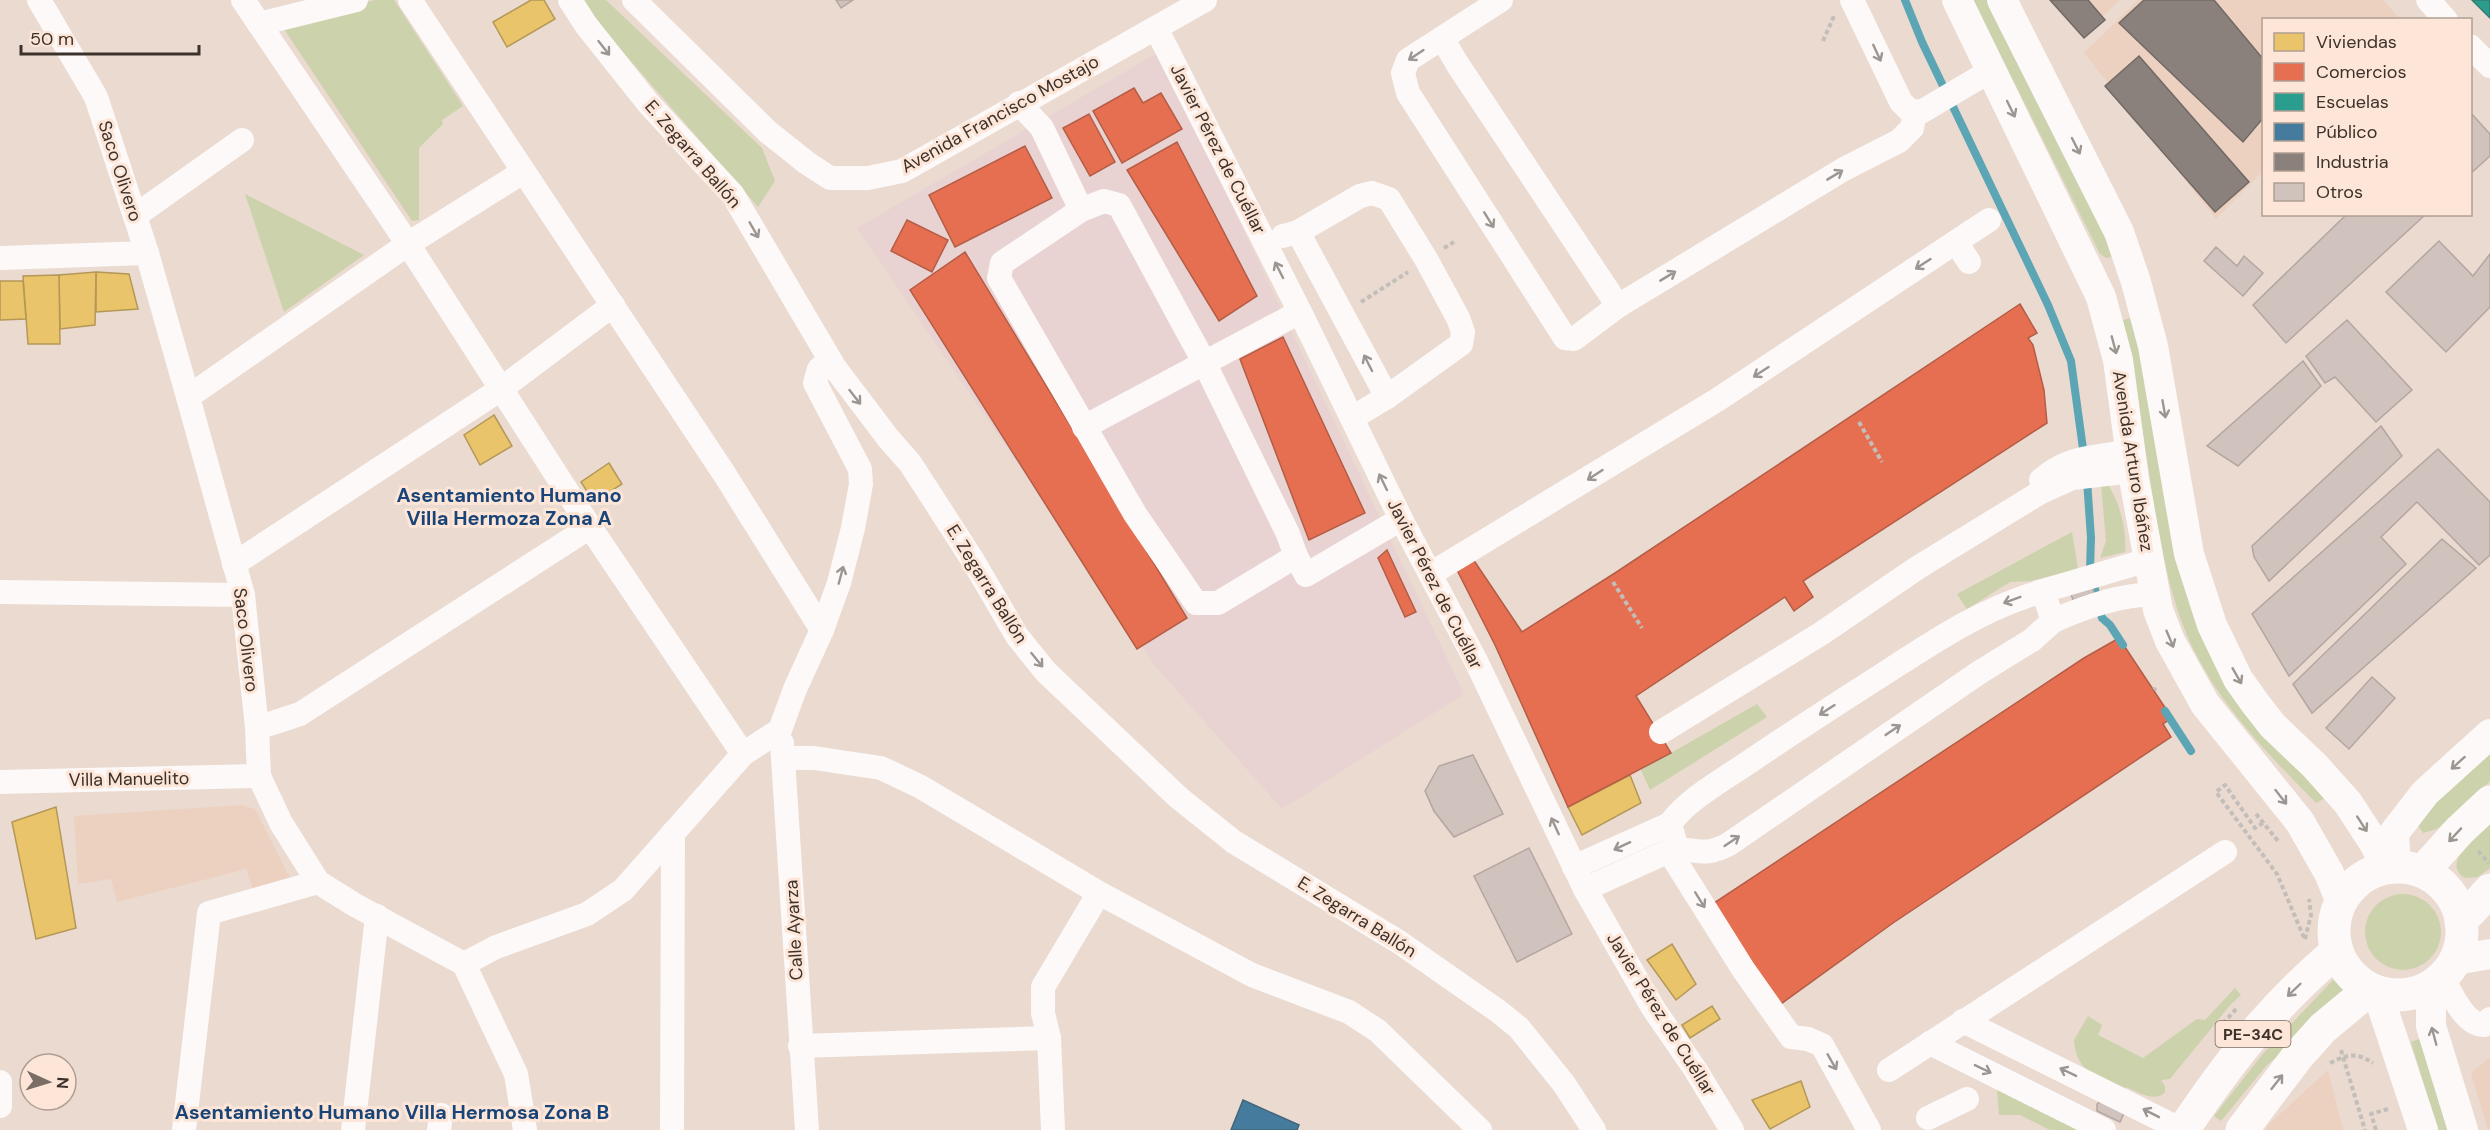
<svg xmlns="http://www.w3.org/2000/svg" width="2490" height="1130" viewBox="0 0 2490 1130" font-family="'DM Sans',sans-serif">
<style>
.commercial{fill:#e8d3d2}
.built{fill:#ecd1c1}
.green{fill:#ccd2ab}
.homes{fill:#e9c46a;stroke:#b59857;stroke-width:1.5}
.shops{fill:#e76f51;stroke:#b45d46;stroke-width:1.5}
.schools{fill:#2a9d8f;stroke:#307d71;stroke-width:1.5}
.public{fill:#457b9d;stroke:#43657b;stroke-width:1.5}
.industry{fill:#8a817c;stroke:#736964;stroke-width:1.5}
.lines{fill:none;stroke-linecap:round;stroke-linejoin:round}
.stream{stroke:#5ca5b5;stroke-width:8}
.building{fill:#d0c2bd;stroke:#b4a6a1;stroke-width:1.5}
.path{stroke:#c3beb9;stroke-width:4;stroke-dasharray:4.5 3;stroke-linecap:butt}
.minor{stroke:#fcf9f8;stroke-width:24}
.major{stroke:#fcf9f8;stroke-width:30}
.highway{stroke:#fcf9f8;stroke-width:33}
.oneway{stroke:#9c9692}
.labels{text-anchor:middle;stroke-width:6;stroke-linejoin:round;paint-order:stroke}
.shield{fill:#fde6d8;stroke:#77685f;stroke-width:1.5}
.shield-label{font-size:16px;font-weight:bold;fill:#3d322b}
.street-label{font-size:18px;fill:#3d322b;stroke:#fde6d8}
.neighbourhood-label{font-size:20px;font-weight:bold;fill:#194478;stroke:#fde6d8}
</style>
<rect width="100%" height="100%" fill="#eadad0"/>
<polygon class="commercial" points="1159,52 1464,694 1282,809 1156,667 857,228"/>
<g class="built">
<polygon points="2059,0 2120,0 2085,33"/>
<polygon points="2138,0 2383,0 2400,19 2264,20 2263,171 2216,219 2084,53"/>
<polygon points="242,805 255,809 290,878 253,890 246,869 117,902 111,879 78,884 74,816"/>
<polygon points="2490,1057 2490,1130 2488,1130 2471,1073"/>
<polygon points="2328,1070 2343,1130 2266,1130 2267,1126"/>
</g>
<g class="green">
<polygon points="374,0 394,0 463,106 442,120 443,124 419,148 419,220 412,221 284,29"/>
<polygon points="580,0 606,0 762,148 775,181 758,207 588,12"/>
<polygon points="1973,0 1990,0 2114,253 2111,257 2106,258 2100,254"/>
<polygon points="245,194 364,255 284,312"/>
<path d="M2138 316 2184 570 2327 797 2316 803C2270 756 2221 707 2192 646 2165 589 2157 521 2147 460 2140 413 2131 367 2123 320Z"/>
<path d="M2101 484 2108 485C2120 503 2127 531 2125 552L2100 558 2106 541Z"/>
<polygon points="2072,532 2078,569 2031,581 2010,582 1967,609 1957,594"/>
<polygon points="1757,704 1767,717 1650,790 1641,770"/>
<polygon points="2490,750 2490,781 2437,829 2423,833 2417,824 2418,817"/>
<path d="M2490 823V868L2478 877 2465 878C2440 862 2478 835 2490 823Z"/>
<circle cx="2403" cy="932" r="38"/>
<path d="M2333 980C2343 984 2346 989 2345 1000L2267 1065 2221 1121 2214 1116 2262 1055Z"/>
<path d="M2235 988 2241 995 2231 1004 2170 1079 2161 1080 2165 1086V1092C2155 1103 2138 1092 2126 1087L2125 1089C2099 1076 2076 1074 2074 1040L2088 1016 2102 1025 2098 1035 2143 1058 2197 1019 2205 1020Z"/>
<polygon points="2422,1038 2450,1130 2438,1130 2411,1042"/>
<polygon points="1997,1090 2010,1092 2091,1130 2050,1130 2020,1115 1999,1115"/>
</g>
<g class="homes">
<polygon points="531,0 544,0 555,19 507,47 493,22"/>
<polygon points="96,272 129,274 138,309 96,312"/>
<polygon points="96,272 95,325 60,329 59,275"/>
<polygon points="59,275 60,344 28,344 23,276"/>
<polygon points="0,281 23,281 26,319 0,320"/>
<polygon points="494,415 512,446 480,465 464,435"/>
<polygon points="609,463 622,484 594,502 581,482"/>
<polygon points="1630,775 1641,803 1582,835 1568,807"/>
<polygon points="56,807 76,928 36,939 12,822"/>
<polygon points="1672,944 1696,984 1676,1000 1647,960"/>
<polygon points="1712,1006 1720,1019 1690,1038 1682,1025"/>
<polygon points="1801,1081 1810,1107 1770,1129 1752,1100"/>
</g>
<g class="shops">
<polygon points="1134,88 1143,103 1161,93 1182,129 1122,163 1093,111"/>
<polygon points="1089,114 1115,162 1090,176 1063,128"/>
<polygon points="1177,142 1257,296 1219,321 1127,170"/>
<polygon points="1025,146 1052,198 955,247 929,195"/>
<polygon points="907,220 948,240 932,272 891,251"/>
<polygon points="965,252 1187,618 1137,649 910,290"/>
<polygon points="2020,304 2037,333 2028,338 2033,345 2044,390 2047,423 1803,581 1813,597 1794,611 1785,597 1636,696 1671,753 1568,807 1495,645 1456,568 1473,559 1522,632 1615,573"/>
<polygon points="1283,337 1365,513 1309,540 1240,359"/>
<polygon points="1387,550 1416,612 1405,617 1378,558"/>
<polygon points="2119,638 2172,718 2163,724 2171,737 1893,923 1778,1006 1708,907 2084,658"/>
</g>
<polygon class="schools" points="2472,0 2490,0 2490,18"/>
<polygon class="public" points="1243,1100 1299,1125 1297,1130 1231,1130"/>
<g class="industry">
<polygon points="2050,0 2088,0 2105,20 2084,38"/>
<polygon points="2144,0 2214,0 2264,60 2264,117 2243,142 2119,23"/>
<polygon points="2139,56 2249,182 2215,212 2105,86"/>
</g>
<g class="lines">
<g class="stream">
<polyline points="1905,0 1922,42 2048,305 2071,361 2084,456"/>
<polyline points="2087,480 2091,538 2090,569 2102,618 2110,625 2123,645"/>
<polyline points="2165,711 2191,751"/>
</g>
</g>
<g class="building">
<polygon points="836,0 853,0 841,8"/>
<polygon points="2470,112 2490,134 2490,156 2470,174"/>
<polygon points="2347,214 2426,214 2286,343 2253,305"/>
<polygon points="2439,241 2473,276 2490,254 2490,307 2446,352 2386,292"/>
<polygon points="2216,247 2237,266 2244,256 2263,273 2243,296 2204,261"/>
<polygon points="2347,320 2412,390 2376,422 2335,377 2325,383 2306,356"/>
<polygon points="2303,361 2321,386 2238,466 2207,446"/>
<polygon points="2381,426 2402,456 2269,581 2254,557 2252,546"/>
<polygon points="2438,449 2490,502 2490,555 2479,565 2417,502 2381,537 2406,564 2289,676 2252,614"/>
<polygon points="2442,539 2476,568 2312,713 2293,684"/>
<polygon points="2092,585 2094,593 2073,600 2070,591"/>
<polygon points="2372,677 2395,698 2349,749 2326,728"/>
<polygon points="1473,755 1503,814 1454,837 1434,811 1425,791 1439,766"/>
<polygon points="1529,848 1572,934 1517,962 1474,876"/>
<polygon points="2103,1099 2125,1111 2120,1122 2097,1111 2097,1104"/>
</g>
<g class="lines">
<g class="path">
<polyline points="1823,41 1834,16"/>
<polyline points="1444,248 1454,242"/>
<polyline points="1361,302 1408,272"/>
<polyline points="1859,422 1882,462"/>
<polyline points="1613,582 1642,628"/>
<polyline points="2154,690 2156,688"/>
<polyline points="2256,814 2278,841"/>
<polyline points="2263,823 2255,828 2225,785 2216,792 2277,874 2305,940"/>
<polyline points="2478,851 2489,863"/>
<polyline points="2305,939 2311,915 2309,899"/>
<polyline points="2218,1029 2237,1008"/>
<polyline points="2341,1050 2365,1130"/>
<path d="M2330 1063C2348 1054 2356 1052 2373 1063"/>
<polyline points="2376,1130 2371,1114 2388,1109"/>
</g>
<g class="minor">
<polyline points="39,0 96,97 147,253 188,397 243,595 257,728 259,776 281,823 318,882 355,905 464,964 516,1074 525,1130"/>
<polyline points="243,0 408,244 590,527 743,754"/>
<polyline points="410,0 725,475 822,630"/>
<polyline points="570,0 586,25 648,103 733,195 835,368 888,438 910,463 972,559 1017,636 1046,672 1179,798 1234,842 1399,942 1498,1011 1519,1028 1564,1084 1594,1130"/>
<polyline points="634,0 768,132 807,163 830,178 868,178 902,171 1205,0"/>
<polyline points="1501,0 1408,60 1403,73 1408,93 1565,338 1574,339 1618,306 1844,169 1899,141 1912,128 1915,112"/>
<polyline points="1852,0 1901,102 1909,110 1921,112 1992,70"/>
<polyline points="2428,0 2446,20"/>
<polyline points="259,24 356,0"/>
<polyline points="1156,28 1300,312 1401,519 1476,661 1585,889 1653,1008 1695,1069 1732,1130"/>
<polyline points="1442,38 1458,65 1618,306"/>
<polyline points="2470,46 2490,66"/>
<polyline points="1019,103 1042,128 1081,210"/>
<polyline points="135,216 242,140"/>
<polyline points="1298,232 1360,196 1372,193 1389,199 1426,259 1458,318 1463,332 1461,344 1387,397"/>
<polyline points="1283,236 1298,232 1387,397 1352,418"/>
<polyline points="1956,242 1969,262"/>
<polyline points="0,258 147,253"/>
<polyline points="188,397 408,244 523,172"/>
<polyline points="1084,427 1300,312"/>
<path d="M2041 480C2069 455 2095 458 2130 451"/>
<polyline points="1296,556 1288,534 1204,362 1119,205 1104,201 1081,210 1002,263 999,278 1135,514 1196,603 1218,603 1296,556 1306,575 1401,519"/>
<polyline points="234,564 501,389 613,305"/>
<polyline points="1432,573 1717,400 1989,220"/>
<polyline points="2043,591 2148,560"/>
<polyline points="0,592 243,595"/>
<path d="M2053 621C2086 606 2119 595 2155 594"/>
<polyline points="257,728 300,714 590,527"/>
<polyline points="1661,732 1822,633 1917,568 2041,492 2072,478 2133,471"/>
<polyline points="782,743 807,1130"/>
<polyline points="784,758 814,758 881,768 921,787 1099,893 1252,975 1349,1012 1378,1031 1480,1130"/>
<polyline points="0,782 259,776"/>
<polyline points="1669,851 1743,969 1791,1037 1808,1039 1822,1045 1869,1130"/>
<polyline points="1574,867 1670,824"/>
<path d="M1585 889 1669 851C1694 845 1700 860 1729 844L1980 672 2032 640 2053 621 2043 591C1983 608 1933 642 1882 675 1838 703 1795 731 1752 760 1726 778 1687 799 1670 824L1677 849"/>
<polyline points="464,964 496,947 587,914 623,890 743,754 780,730 795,689 822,630 839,583 853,528 861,484 860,469 815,383 819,369 830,360"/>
<path d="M2442 977C2451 992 2464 1025 2484 1025L2490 1019"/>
<polyline points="1963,1021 2182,1130"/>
<polyline points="1930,1043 2104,1130"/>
<polyline points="800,1046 1049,1038"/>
<polyline points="1889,1070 2225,852"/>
<polyline points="0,1082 0,1106"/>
<polyline points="1928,1118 1967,1099"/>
<polyline points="184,1130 209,913 318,882"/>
<polyline points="353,1130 377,916"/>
<polyline points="439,1130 441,1115"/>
<polyline points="672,1130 673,833"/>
<polyline points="1053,1130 1049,1038 1043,1013 1043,987 1099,893"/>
</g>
<g class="major">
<polyline points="1957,0 2101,297 2118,360 2134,479 2158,610 2170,641 2205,704 2300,822 2329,873 2341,902"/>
<polyline points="2002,0 2119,232 2136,282 2153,346 2189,554 2212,625 2238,679 2255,703 2273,726 2315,766 2348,803 2374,843 2387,867"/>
<polyline points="2396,866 2394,833 2425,793 2490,734"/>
<polyline points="2455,960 2490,954"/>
<polyline points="2440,980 2431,1003 2431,1026 2463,1130"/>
<polyline points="2377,991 2423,1130"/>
</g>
<g class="highway">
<circle cx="2398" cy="931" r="64"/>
<polyline points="2423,871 2460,830 2490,802"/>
<polyline points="2461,921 2490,890"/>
<path d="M2183 1130C2231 1059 2272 1006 2337 951"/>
<polyline points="2242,1130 2297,1057 2323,1028 2370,989"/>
</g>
</g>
<defs><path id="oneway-shaft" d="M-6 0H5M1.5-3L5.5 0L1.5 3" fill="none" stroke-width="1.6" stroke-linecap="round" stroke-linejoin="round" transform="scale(1.5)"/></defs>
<g class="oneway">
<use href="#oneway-shaft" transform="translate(604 48) rotate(52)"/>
<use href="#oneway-shaft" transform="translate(1877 53) rotate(65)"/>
<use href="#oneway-shaft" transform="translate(1416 55) rotate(146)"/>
<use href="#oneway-shaft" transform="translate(2011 109) rotate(64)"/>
<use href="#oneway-shaft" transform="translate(2076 146) rotate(63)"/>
<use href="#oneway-shaft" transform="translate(1835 175) rotate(-31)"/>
<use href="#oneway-shaft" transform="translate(1489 220) rotate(58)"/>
<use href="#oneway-shaft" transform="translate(754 230) rotate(60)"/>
<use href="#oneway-shaft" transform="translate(1923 264) rotate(147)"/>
<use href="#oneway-shaft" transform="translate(1279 270) rotate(-117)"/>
<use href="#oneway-shaft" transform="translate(1668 276) rotate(-31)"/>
<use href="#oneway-shaft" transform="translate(2114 345) rotate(75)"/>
<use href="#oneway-shaft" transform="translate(1368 363) rotate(-117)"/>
<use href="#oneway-shaft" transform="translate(1761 372) rotate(147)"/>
<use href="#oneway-shaft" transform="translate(855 397) rotate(52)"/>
<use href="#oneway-shaft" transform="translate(2164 409) rotate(80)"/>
<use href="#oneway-shaft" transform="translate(1595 475) rotate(147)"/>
<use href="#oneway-shaft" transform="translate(1383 482) rotate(-116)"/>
<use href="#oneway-shaft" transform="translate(841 575) rotate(-75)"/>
<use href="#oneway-shaft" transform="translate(2012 600) rotate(160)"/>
<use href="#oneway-shaft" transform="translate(2170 639) rotate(67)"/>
<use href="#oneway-shaft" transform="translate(1037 660) rotate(51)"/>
<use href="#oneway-shaft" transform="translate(2237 676) rotate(60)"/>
<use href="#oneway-shaft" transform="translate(1827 710) rotate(147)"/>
<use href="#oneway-shaft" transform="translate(1893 730) rotate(-34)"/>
<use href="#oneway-shaft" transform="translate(2458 763) rotate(138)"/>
<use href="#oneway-shaft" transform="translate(2281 797) rotate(52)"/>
<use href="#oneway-shaft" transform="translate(2362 824) rotate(57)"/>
<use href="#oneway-shaft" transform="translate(1555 826) rotate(-115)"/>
<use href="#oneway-shaft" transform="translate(2455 835) rotate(133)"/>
<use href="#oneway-shaft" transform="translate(1732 841) rotate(-34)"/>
<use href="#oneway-shaft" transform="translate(1622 846) rotate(155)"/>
<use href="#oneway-shaft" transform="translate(1700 900) rotate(58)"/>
<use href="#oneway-shaft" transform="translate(2294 990) rotate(136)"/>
<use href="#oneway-shaft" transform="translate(2434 1036) rotate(-105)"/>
<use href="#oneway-shaft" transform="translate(1832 1062) rotate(60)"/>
<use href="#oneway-shaft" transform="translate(1983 1069) rotate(26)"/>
<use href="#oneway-shaft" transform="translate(2068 1072) rotate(-154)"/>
<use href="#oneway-shaft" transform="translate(2277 1082) rotate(-52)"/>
<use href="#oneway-shaft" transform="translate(2151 1113) rotate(-153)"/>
</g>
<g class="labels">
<rect class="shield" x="2215.5" y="1021" width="75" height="26" rx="4.5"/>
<g class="shield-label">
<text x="2253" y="1040">PE-34C</text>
</g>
<g class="street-label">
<text transform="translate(1000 114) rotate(-29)" y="6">Avenida Francisco Mostajo</text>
<text transform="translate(1218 149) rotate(63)" y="6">Javier Pérez de Cuéllar</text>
<text transform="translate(693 154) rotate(49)" y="6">E. Zegarra Ballón</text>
<text transform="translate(120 171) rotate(72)" y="6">Saco Olivero</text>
<text transform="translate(2133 461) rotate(81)" y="6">Avenida Arturo Ibáñez</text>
<text transform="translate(987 584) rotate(58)" y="6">E. Zegarra Ballón</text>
<text transform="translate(1435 584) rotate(63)" y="6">Javier Pérez de Cuéllar</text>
<text transform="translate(246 640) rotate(83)" y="6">Saco Olivero</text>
<text transform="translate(129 779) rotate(-1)" y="6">Villa Manuelito</text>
<text transform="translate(1357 917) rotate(32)" y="6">E. Zegarra Ballón</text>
<text transform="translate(794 930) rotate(-93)" y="6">Calle Ayarza</text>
<text transform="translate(1661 1014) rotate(58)" y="6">Javier Pérez de Cuéllar</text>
</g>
<g class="neighbourhood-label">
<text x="509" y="502">Asentamiento Humano<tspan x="509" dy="23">Villa Hermoza Zona A</tspan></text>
<text x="392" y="1119">Asentamiento Humano Villa Hermosa Zona B</text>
</g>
</g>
<rect x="2262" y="18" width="210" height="198" fill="#fde6d8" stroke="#b09e93" stroke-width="1.5"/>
<rect x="2274" y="33" width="30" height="18" fill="#e9c46a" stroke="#b09e93" stroke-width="1.5"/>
<text x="2316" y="48" font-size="18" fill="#3d322b">Viviendas</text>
<rect x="2274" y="63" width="30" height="18" fill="#e76f51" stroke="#b09e93" stroke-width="1.5"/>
<text x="2316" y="78" font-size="18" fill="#3d322b">Comercios</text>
<rect x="2274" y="93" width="30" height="18" fill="#2a9d8f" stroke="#b09e93" stroke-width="1.5"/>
<text x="2316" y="108" font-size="18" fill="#3d322b">Escuelas</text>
<rect x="2274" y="123" width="30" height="18" fill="#457b9d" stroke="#b09e93" stroke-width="1.5"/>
<text x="2316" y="138" font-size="18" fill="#3d322b">Público</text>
<rect x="2274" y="153" width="30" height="18" fill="#8a817c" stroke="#b09e93" stroke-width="1.5"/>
<text x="2316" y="168" font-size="18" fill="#3d322b">Industria</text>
<rect x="2274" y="183" width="30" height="18" fill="#d0c2bd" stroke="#b09e93" stroke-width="1.5"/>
<text x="2316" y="198" font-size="18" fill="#3d322b">Otros</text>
<g transform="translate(48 1082) rotate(94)"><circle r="28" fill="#fde6d8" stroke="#b09e93" stroke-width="1.5"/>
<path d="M0-4.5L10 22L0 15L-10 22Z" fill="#7a6d65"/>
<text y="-9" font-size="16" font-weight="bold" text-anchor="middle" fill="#3d322b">N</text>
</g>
<path d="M21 45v9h178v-9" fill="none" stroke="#3d322b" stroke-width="3"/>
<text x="30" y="45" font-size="18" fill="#3d322b" stroke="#fde6d8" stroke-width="4.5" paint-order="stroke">50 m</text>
</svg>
